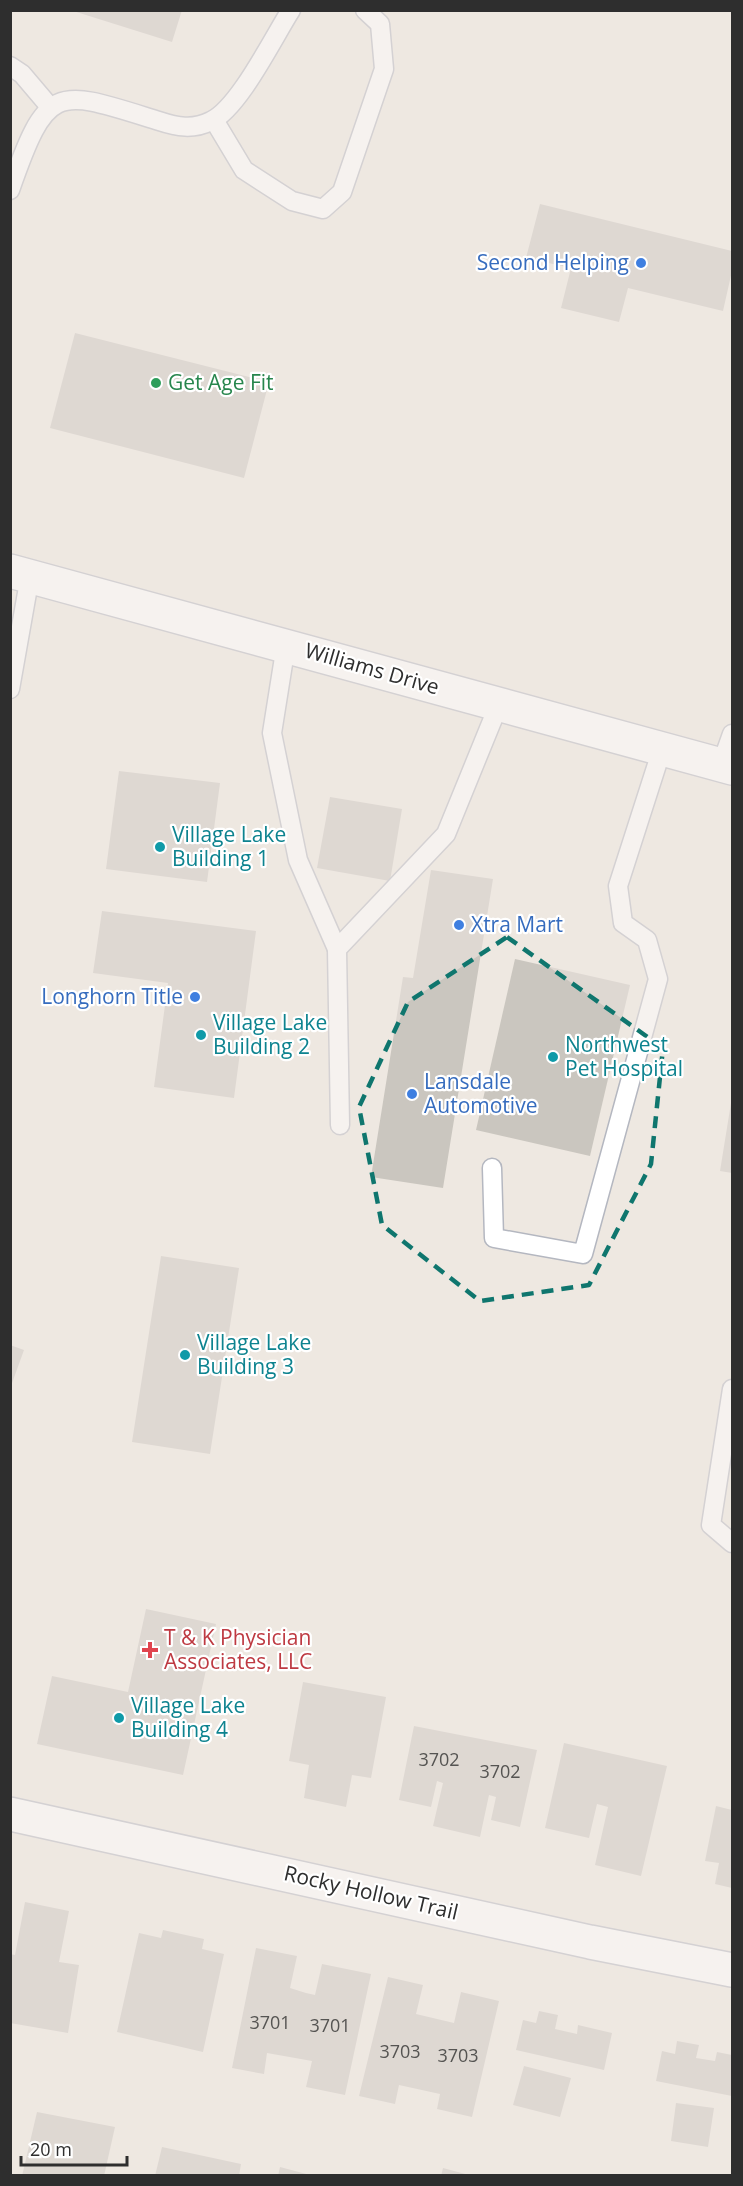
<svg xmlns="http://www.w3.org/2000/svg" width="743" height="2186" viewBox="0 0 743 2186" font-family="'Open Sans',sans-serif">
<style>
.building{fill:#cac6bf}
.lines{fill:none;stroke-linecap:round;stroke-linejoin:round}
.service-casing{stroke:#b4b7c0;stroke-width:21}
.minor-casing{stroke:#b4b7c0;stroke-width:36}
.secondary-casing{stroke:#b4b7c0;stroke-width:36}
.service{stroke:#fff;stroke-width:18}
.minor{stroke:#fff;stroke-width:33}
.secondary{stroke:#fff;stroke-width:33}
.marked{fill:none;stroke:#0f766e;stroke-width:4.5;stroke-dasharray:12 8;stroke-linejoin:round}
.shop-dot{fill:#3f7fe0;stroke:#fff;stroke-width:2}
.leisure-dot{fill:#2e9e5b;stroke:#fff;stroke-width:2}
.culture-dot{fill:#0f9aa8;stroke:#fff;stroke-width:2}
.health-dot{fill:#e0444e;stroke:#fff;stroke-width:2}
.labels{text-anchor:middle;stroke-width:4.5;stroke-linejoin:round;paint-order:stroke}
.number-label{font-size:18px;fill:#555452}
.shop-label{font-size:21px;fill:#366cbe;stroke:#fff;text-anchor:end}
.leisure-label{font-size:21px;fill:#27864d;stroke:#fff;text-anchor:start}
.street-label{font-size:21px;fill:#2e2e2e;stroke:#fff}
.culture-label{font-size:21px;fill:#0d838f;stroke:#fff;text-anchor:start}
.health-label{font-size:21px;fill:#be3a42;stroke:#fff;text-anchor:start}
</style>
<rect width="100%" height="100%" fill="#eee8e1"/>
<g class="building">
<polygon points="70,10 182,10 172,42"/>
<polygon points="540,204 732,251 732,271 723,311 628,288 619,322 561,308 571,268 526,258"/>
<polygon points="75,333 269,382 244,478 50,428"/>
<polygon points="119,771 220,783 207,882 106,869"/>
<polygon points="330,797 402,809 390,881 317,868"/>
<polygon points="431,870 493,879 443,1188 371,1177 403,977 413,978"/>
<polygon points="102,911 256,931 234,1098 154,1087 168,983 93,973"/>
<polygon points="515,959 630,985 590,1156 476,1130"/>
<polygon points="731,1103 732,1104 732,1173 720,1171"/>
<polygon points="161,1256 239,1268 210,1454 132,1442"/>
<polygon points="10,1345 24,1350 11,1386 10,1386"/>
<polygon points="146,1609 216,1624 183,1775 37,1744 52,1676 128,1692"/>
<polygon points="303,1682 386,1697 371,1778 352,1775 346,1807 304,1798 309,1765 289,1761"/>
<polygon points="414,1726 537,1750 520,1827 491,1820 496,1797 489,1795 480,1837 433,1826 443,1783 437,1781 431,1807 399,1800"/>
<polygon points="564,1743 667,1766 641,1876 595,1865 608,1807 597,1804 589,1838 545,1828"/>
<polygon points="716,1806 732,1810 732,1888 715,1884 719,1863 705,1861"/>
<polygon points="25,1902 69,1911 59,1962 79,1965 68,2033 10,2023 10,1954 15,1955"/>
<polygon points="163,1930 204,1939 202,1949 224,1954 203,2052 117,2032 139,1933 161,1938"/>
<polygon points="256,1948 297,1956 290,1988 306,1993 315,1995 322,1964 371,1974 345,2095 306,2087 312,2061 267,2053 264,2074 232,2068"/>
<polygon points="388,1977 423,1985 416,2014 454,2023 461,1992 499,2001 472,2117 437,2109 440,2094 399,2085 395,2104 359,2096"/>
<polygon points="539,2011 558,2015 555,2029 577,2034 578,2025 612,2033 604,2070 516,2050 523,2020 536,2023"/>
<polygon points="677,2041 699,2045 696,2058 715,2061 717,2052 732,2055 732,2096 656,2081 662,2051 675,2054"/>
<polygon points="524,2066 571,2078 560,2117 513,2105"/>
<polygon points="676,2103 714,2108 708,2147 671,2141"/>
<polygon points="37,2112 115,2127 104,2176 22,2176"/>
<polygon points="162,2147 241,2164 239,2176 155,2176"/>
<polygon points="280,2167 310,2175 310,2176 278,2176"/>
<polygon points="443,2168 469,2175 469,2176 441,2176"/>
</g>
<g class="lines">
<g class="service-casing">
<g id="service">
<polyline points="10,66 22,74 50,107"/>
<polyline points="214,120 244,170 292,201 323,209 342,192 384,69 380,24 365,10"/>
<path d="M10 190C48 81 56 89 159 121 177 127 193 130 211 121 239 108 273 38 291 10"/>
<polyline points="286,645 272,733 298,860 337,949"/>
<polyline points="10,689 30,576"/>
<polyline points="721,765 732,734"/>
<polyline points="340,1125 337,949 446,834 499,704"/>
<polyline points="492,1168 494,1238 583,1254 658,979 647,940 623,923 618,886 662,749"/>
<polyline points="732,1389 711,1525 732,1543"/>
</g>
</g>
<g class="minor-casing">
<polyline id="minor" points="10,1814 590,1942 732,1970"/>
</g>
<g class="secondary-casing">
<polyline id="secondary" points="10,571 732,768"/>
</g>
<use href="#service" class="service"/>
<use href="#minor" class="minor"/>
<use href="#secondary" class="secondary"/>
</g>
<path d="M0 0H743V2186H0ZM507 937 663 1048 651 1164 589 1285 480 1301 382 1225 359 1107 408 1002Z" fill="#eee8e1" fill-opacity=".55" fill-rule="evenodd"/>
<path class="marked" d="M507 937 663 1048 651 1164 589 1285 480 1301 382 1225 359 1107 408 1002Z"/>
<g class="shop-dot">
<circle cx="641" cy="263" r="6"/>
<circle cx="459" cy="925" r="6"/>
<circle cx="195" cy="997" r="6"/>
<circle cx="412" cy="1094" r="6"/>
</g>
<circle class="leisure-dot" cx="156" cy="383" r="6"/>
<g class="culture-dot">
<circle cx="160" cy="847" r="6"/>
<circle cx="201" cy="1035" r="6"/>
<circle cx="553" cy="1057" r="6"/>
<circle cx="185" cy="1355" r="6"/>
<circle cx="119" cy="1718" r="6"/>
</g>
<path class="health-dot" d="M147 1641h6v6h6v6h-6v6h-6v-6h-6v-6h6z"/>
<g class="labels">
<g class="number-label">
<text x="439" y="1766">3702</text>
<text x="500" y="1778">3702</text>
<text x="270" y="2029">3701</text>
<text x="330" y="2032">3701</text>
<text x="400" y="2058">3703</text>
<text x="458" y="2062">3703</text>
</g>
<g class="shop-label">
<text x="629" y="270">Second Helping</text>
<text x="471" y="932" text-anchor="start">Xtra Mart</text>
<text x="183" y="1004">Longhorn Title</text>
<text x="424" y="1089" text-anchor="start">Lansdale<tspan x="424" dy="24">Automotive</tspan></text>
</g>
<g class="leisure-label">
<text x="168" y="390">Get Age Fit</text>
</g>
<g class="street-label">
<text transform="translate(372 669) rotate(16)" y="7">Williams Drive</text>
<text transform="translate(371 1893) rotate(13)" y="7">Rocky Hollow Trail</text>
</g>
<g class="culture-label">
<text x="172" y="842">Village Lake<tspan x="172" dy="24">Building 1</tspan></text>
<text x="213" y="1030">Village Lake<tspan x="213" dy="24">Building 2</tspan></text>
<text x="565" y="1052">Northwest<tspan x="565" dy="24">Pet Hospital</tspan></text>
<text x="197" y="1350">Village Lake<tspan x="197" dy="24">Building 3</tspan></text>
<text x="131" y="1713">Village Lake<tspan x="131" dy="24">Building 4</tspan></text>
</g>
<g class="health-label">
<text x="164" y="1645">T &amp; K Physician<tspan x="164" dy="24">Associates, LLC</tspan></text>
</g>
</g>
<rect width="743" height="2186" fill="none" stroke="#2e2e2e" stroke-width="24"/>
<path d="M21 2156v9h106v-9" fill="none" stroke="#2e2e2e" stroke-width="3"/>
<text x="30" y="2156" font-size="18" fill="#2e2e2e" stroke="#ffffff" stroke-width="4.5" paint-order="stroke">20 m</text>
</svg>
